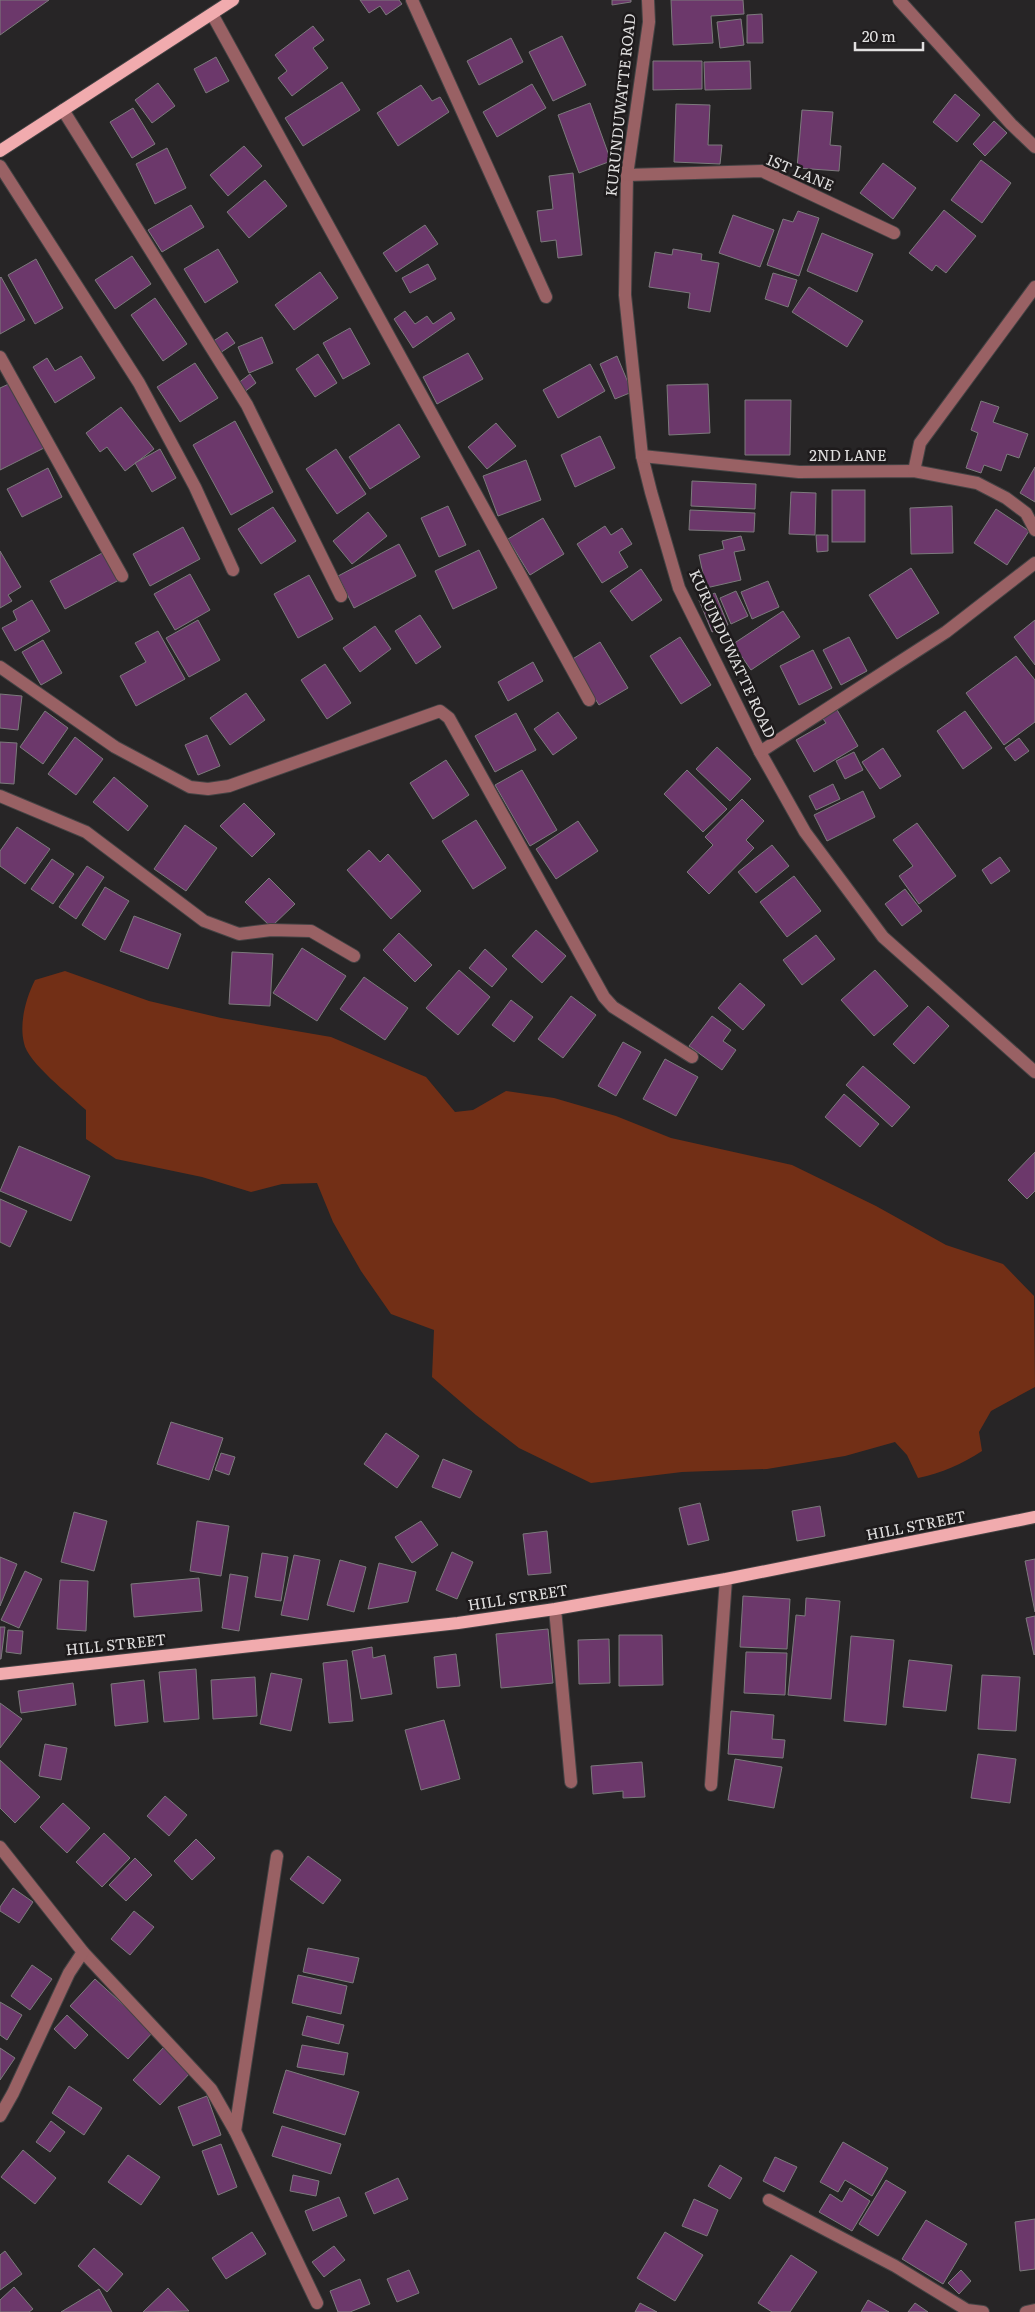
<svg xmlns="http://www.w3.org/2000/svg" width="1035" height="2312" viewBox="0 0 1035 2312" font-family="Literata,serif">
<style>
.green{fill:#722f16}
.building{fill:#6c386b;stroke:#7c7a7c}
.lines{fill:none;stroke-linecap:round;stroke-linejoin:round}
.minor-casing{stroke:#454344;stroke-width:14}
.major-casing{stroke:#454344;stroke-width:14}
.minor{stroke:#996164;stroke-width:12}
.major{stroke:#f1abae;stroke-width:12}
.labels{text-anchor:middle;stroke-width:5;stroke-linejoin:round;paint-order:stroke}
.street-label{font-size:15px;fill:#e1e0e0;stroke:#1e1b1c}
</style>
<rect width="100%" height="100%" fill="#272526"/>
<path class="green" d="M65 971 149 1001 221 1018 331 1037 426 1077 455 1112 473 1110 506 1091 554 1098 616 1116 671 1138 792 1165 876 1206 946 1245 1003 1264 1034 1296 1035 1387 991 1411 979 1432 982 1451C962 1464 942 1473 918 1478L907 1455 895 1442 845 1456 767 1469 682 1472 591 1483 519 1448 476 1415 432 1377 434 1330 391 1314 361 1271 333 1222 317 1183 282 1184 251 1192 202 1177 116 1159 86 1139V1110C71 1096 27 1062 24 1043 19 1023 26 998 35 980Z"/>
<g class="building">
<polygon points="0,0 49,0 0,35"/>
<polygon points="360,0 399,0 402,4 386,15 380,6 369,13"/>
<polygon points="612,0 631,0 631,2 612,5"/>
<polygon points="671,0 743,0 744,14 711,16 713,43 673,45"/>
<polygon points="762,14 763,43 747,43 747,15"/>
<polygon points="741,19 744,45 720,48 717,22"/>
<polygon points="313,26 324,40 313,48 328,68 292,96 278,78 287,71 275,55"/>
<polygon points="562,36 586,85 553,101 529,52"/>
<polygon points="511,38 523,62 479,85 467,61"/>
<polygon points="216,57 229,81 206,93 194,69"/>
<polygon points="653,61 702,61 702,89 653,90"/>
<polygon points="750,61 751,89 705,90 704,62"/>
<polygon points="342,82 360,110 303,146 285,118"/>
<polygon points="158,83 175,106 152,123 135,100"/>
<polygon points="532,84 546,108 497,137 483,112"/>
<polygon points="421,85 432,101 440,97 449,112 398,146 377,113"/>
<polygon points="955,94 980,115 957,142 933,122"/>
<polygon points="590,103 611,161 579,173 558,115"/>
<polygon points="676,104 710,105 708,145 722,145 720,164 674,162"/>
<polygon points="133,108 155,144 132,158 110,122"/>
<polygon points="802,110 833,112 830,145 841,146 839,171 797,168"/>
<polygon points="994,121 1007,133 985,156 973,144"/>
<polygon points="244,146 262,166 228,196 210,175"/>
<polygon points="167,148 186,188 155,204 136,164"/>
<polygon points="981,160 1011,183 982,223 951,200"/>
<polygon points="883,163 916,188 893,219 860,193"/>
<polygon points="573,173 582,255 558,258 556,240 541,242 537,211 553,209 549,176"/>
<polygon points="265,180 287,206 249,238 227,212"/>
<polygon points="191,205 204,227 162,252 148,230"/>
<polygon points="944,210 976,236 946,273 936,265 932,271 909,253"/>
<polygon points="798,211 819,218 799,276 767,265 783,219 793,222"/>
<polygon points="733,215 774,230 760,267 719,253"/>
<polygon points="425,225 438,244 396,272 383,253"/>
<polygon points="822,233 873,254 857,292 807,271"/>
<polygon points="218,249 238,282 205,303 184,269"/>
<polygon points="673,249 702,254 701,260 719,263 710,312 688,308 690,293 649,287 655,252 672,255"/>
<polygon points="132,256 151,284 115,309 95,280"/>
<polygon points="36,259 63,308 35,324 8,275"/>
<polygon points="428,264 436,279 410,293 402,278"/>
<polygon points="320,272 338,298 294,330 275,305"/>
<polygon points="773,273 797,280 788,307 765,299"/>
<polygon points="1,277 25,320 0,334 0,278"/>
<polygon points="809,287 863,321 847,347 792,312"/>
<polygon points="155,298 187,344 163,361 131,315"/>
<polygon points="405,311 415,324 427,316 433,324 451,312 455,319 413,348 394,319"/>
<polygon points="350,328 370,364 343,379 323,343"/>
<polygon points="227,332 235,343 220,353 212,342"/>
<polygon points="262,337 273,363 249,373 238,347"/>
<polygon points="468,353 483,379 437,404 423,377"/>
<polygon points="318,354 337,383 315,397 296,369"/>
<polygon points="81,356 95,378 55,403 33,367 47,358 55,371"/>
<polygon points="617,356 632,392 615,399 600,364"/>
<polygon points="195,363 218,398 180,422 157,387"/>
<polygon points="590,364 605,391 558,418 543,390"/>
<polygon points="250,374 256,383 243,393 237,384"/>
<polygon points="11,383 44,448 0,470 0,388"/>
<polygon points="708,384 710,433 669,435 667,385"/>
<polygon points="745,400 791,400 790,455 745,455"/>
<polygon points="981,401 999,407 993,422 1028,434 1019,458 1007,454 1001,471 984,465 981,473 966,468 978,433 971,430"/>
<polygon points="121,407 154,449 125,471 107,447 100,452 86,433"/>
<polygon points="235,421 273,492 231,515 193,445"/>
<polygon points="496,423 516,446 487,469 468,447"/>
<polygon points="399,424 420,457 370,489 349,457"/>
<polygon points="600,436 615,468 575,487 561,455"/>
<polygon points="160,449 176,478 152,492 135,463"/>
<polygon points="336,449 366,494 337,514 306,469"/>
<polygon points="526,460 541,500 498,516 483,476"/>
<polygon points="1035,467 1035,502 1020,493"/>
<polygon points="48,468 62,497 22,517 7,489"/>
<polygon points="692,481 756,484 755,509 691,506"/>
<rect x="832" y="490" width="33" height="52"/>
<polygon points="791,492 816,493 815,535 789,534"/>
<polygon points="448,506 466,545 439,557 421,518"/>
<polygon points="952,506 953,553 911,554 910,508"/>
<polygon points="273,507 296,541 261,564 238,529"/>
<polygon points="996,509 1029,531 1007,565 974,543"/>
<polygon points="690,510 755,513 754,532 689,530"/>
<polygon points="368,512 387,536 352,564 333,541"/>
<polygon points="543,518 564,554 530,575 508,539"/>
<polygon points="605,526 611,535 622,528 632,544 619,552 628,567 602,583 577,544"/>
<polygon points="183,527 200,559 150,586 133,554"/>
<polygon points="816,535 828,535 828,551 817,552"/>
<polygon points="741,536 745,550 734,552 741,580 706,588 699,555 724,549 722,541"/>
<polygon points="399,544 416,576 354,608 338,576"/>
<polygon points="479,550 497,588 453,609 435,571"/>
<polygon points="0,551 21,587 8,595 12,601 0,608"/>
<polygon points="104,552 119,580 65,609 50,581"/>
<polygon points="911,568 939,613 897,639 869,595"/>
<polygon points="641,569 662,600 632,621 610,591"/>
<polygon points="190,574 210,610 175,630 154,594"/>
<polygon points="309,575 333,619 298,638 274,594"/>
<polygon points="768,581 779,607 752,619 741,592"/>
<polygon points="736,591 748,616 731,624 720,598"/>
<polygon points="715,593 728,625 712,632 699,600"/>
<polygon points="32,600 50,631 15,651 2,628 17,620 13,611"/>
<polygon points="783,611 800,637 751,670 733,644"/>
<polygon points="420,615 441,647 416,664 395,631"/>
<polygon points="198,620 220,660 189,677 166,638"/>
<polygon points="1035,620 1035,665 1014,637"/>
<polygon points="375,626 391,649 360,672 343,648"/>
<polygon points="158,631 185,679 136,706 120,676 146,662 135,643"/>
<polygon points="680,637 711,685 681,704 650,656"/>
<polygon points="849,637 867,671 841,685 823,650"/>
<polygon points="43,640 62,673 41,685 22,652"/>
<polygon points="600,642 628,688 599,705 571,660"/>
<polygon points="813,650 832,688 799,705 780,666"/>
<polygon points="1016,656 1035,680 1035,722 1004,745 966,693"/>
<polygon points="533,662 543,681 508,701 498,682"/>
<polygon points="325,664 351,703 327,719 301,680"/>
<polygon points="246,693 265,720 230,745 210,718"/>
<polygon points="0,694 22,696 18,730 0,728"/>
<polygon points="836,708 858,746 814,772 796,740 826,723 821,716"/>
<polygon points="45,711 68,728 43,764 20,747"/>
<polygon points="965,711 992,748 963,769 937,731"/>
<polygon points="558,712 577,738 553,755 534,729"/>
<polygon points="516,713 536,750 495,772 475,736"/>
<polygon points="207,735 220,766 198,775 185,745"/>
<polygon points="75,737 103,759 76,795 48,774"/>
<polygon points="1019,738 1029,751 1015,761 1005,748"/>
<polygon points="0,742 17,743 14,784 0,783"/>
<polygon points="717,747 751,779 730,801 696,769"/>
<polygon points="883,748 901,776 880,789 862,762"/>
<polygon points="854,752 863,770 845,779 836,761"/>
<polygon points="446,760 469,795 433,819 410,783"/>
<polygon points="522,770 557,830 530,846 495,785"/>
<polygon points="687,770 727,809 703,832 664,794"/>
<polygon points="114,777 148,806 128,831 93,802"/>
<polygon points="833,784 840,799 816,810 809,796"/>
<polygon points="863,791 875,817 827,841 814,815"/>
<polygon points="742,799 764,821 746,840 754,848 709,894 687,872 713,845 705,837"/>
<polygon points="244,803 275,834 252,857 220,826"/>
<polygon points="476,820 506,868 473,889 442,841"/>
<polygon points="578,821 598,851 556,879 536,849"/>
<polygon points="917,823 956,876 919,904 899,876 913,866 893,840"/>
<polygon points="185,825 217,848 186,891 154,869"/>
<polygon points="17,827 50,849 25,884 0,866 0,851"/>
<polygon points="772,845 789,866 756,893 738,872"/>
<polygon points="369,850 380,862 388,854 421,891 391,919 347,870"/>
<polygon points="1000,857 1010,871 991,884 982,870"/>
<polygon points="52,859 74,874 53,904 31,889"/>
<polygon points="87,866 104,877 76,919 59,907"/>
<polygon points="794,876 821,911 787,937 760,902"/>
<polygon points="269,878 295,904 271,927 245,902"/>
<polygon points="105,887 129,901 105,940 82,925"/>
<polygon points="905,889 922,911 902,926 885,904"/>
<polygon points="134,916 181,934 168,969 120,951"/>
<polygon points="536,930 566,956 542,983 512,956"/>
<polygon points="399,933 432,965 415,982 383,950"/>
<polygon points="816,935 835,959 802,985 783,960"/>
<polygon points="302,948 346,976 317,1021 273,993"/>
<polygon points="485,949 507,969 492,987 469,968"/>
<polygon points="232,952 273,954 270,1006 229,1004"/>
<polygon points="459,970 490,997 458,1035 426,1008"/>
<polygon points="875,970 908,1006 874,1036 841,1000"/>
<polygon points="364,977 408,1008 385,1040 340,1009"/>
<polygon points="740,983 765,1005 743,1030 718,1008"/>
<polygon points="571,996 596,1015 563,1058 538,1039"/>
<polygon points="511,1000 533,1017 514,1042 492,1025"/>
<polygon points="928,1006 949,1026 914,1064 893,1044"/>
<polygon points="712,1016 731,1030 723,1041 736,1050 722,1070 689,1046"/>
<polygon points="623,1042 641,1052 616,1096 598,1086"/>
<polygon points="665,1059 698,1077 676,1116 643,1099"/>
<polygon points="863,1066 910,1107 892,1127 846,1085"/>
<polygon points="844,1094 879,1124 860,1147 825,1117"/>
<polygon points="19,1146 90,1176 71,1221 0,1191"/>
<polygon points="1035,1152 1035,1191 1027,1199 1008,1180"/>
<polygon points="0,1199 27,1211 10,1247 0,1242"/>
<polygon points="171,1422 223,1438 209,1480 157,1464"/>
<polygon points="386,1433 419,1456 397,1488 364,1464"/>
<polygon points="221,1453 235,1457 229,1475 215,1470"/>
<polygon points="443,1459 472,1471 460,1498 432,1487"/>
<polygon points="700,1503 709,1540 688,1545 679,1508"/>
<polygon points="820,1506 825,1536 797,1541 792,1511"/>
<polygon points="74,1512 107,1521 94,1571 61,1562"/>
<polygon points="197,1521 229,1526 221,1576 190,1571"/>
<polygon points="421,1521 438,1545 412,1563 395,1537"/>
<polygon points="547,1531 551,1573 528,1575 523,1534"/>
<polygon points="452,1552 473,1562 457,1599 436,1590"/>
<polygon points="262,1553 288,1557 281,1601 255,1597"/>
<polygon points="294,1555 320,1560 308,1620 281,1615"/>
<polygon points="0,1557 17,1564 0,1606"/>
<polygon points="1035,1559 1035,1612 1025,1561"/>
<polygon points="340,1560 366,1567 354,1612 327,1605"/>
<polygon points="379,1563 416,1572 408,1602 368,1609"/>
<polygon points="25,1571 42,1579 19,1628 1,1620"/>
<polygon points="230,1574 248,1577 239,1631 222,1628"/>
<polygon points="199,1578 202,1611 134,1617 131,1584"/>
<polygon points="60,1580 88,1581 86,1631 57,1629"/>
<polygon points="743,1596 790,1599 787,1649 740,1647"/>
<polygon points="806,1598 840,1601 831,1699 788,1695 796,1615 805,1616"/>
<polygon points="1035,1616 1035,1654 1034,1655 1026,1618"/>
<polygon points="0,1627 5,1627 1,1659 0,1659"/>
<polygon points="548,1629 553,1683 501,1688 496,1634"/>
<polygon points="8,1630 23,1631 21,1654 6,1652"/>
<polygon points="619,1635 662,1635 663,1685 619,1686"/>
<polygon points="851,1636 894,1640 886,1725 844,1721"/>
<polygon points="609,1639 610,1683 579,1684 578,1640"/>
<polygon points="372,1647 373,1658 385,1655 392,1694 361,1699 352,1651"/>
<polygon points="746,1652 787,1653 785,1695 744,1693"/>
<polygon points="456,1654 460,1686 437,1688 434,1657"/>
<polygon points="347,1660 353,1721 329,1723 323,1663"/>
<polygon points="909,1660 952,1665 946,1711 903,1707"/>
<polygon points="196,1669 199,1719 164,1722 159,1672"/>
<polygon points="271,1673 302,1679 291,1731 260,1724"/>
<polygon points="982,1675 1020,1677 1016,1731 978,1729"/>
<polygon points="255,1677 257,1716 213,1719 211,1680"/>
<polygon points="144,1680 148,1722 115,1726 111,1684"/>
<polygon points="73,1683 76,1705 21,1713 18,1691"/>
<polygon points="0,1703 22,1719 0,1748"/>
<polygon points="731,1711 774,1715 772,1739 785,1740 783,1758 728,1754"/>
<polygon points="444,1720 460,1779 421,1790 405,1730"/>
<polygon points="45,1744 67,1748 61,1780 39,1776"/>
<polygon points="978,1754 1016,1759 1010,1803 971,1798"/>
<polygon points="735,1759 782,1767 774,1808 728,1800"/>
<polygon points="0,1760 40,1797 15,1823 0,1808"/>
<polygon points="642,1762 645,1797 623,1798 623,1791 593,1794 591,1766"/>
<polygon points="165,1796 187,1815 169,1836 147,1816"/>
<polygon points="63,1803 90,1828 67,1853 40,1827"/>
<polygon points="104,1833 130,1858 102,1887 76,1862"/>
<polygon points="196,1839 215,1858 192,1880 174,1861"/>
<polygon points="308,1856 341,1880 323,1904 290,1879"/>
<polygon points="135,1858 152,1875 126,1901 109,1885"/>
<polygon points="13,1888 33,1902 19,1923 0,1911 0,1907"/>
<polygon points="134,1911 154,1927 130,1955 111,1939"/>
<polygon points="308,1948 359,1958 353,1983 303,1972"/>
<polygon points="32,1965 52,1979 30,2010 11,1996"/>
<polygon points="298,1975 347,1986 341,2014 292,2003"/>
<polygon points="95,1979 153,2032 128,2059 70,2006"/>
<polygon points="0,2002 22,2015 7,2040 0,2035"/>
<polygon points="67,2015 88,2035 75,2049 54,2029"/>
<polygon points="307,2016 344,2025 339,2044 302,2035"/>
<polygon points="302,2045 348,2053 344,2075 297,2067"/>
<polygon points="164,2047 191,2072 160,2105 133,2080"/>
<polygon points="0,2048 15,2058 0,2080"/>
<polygon points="286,2070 359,2092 345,2135 273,2113"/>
<polygon points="69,2086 102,2108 84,2135 52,2113"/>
<polygon points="207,2096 221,2135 193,2146 178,2107"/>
<polygon points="51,2121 65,2132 50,2152 36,2142"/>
<polygon points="282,2126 341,2144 331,2174 272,2156"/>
<polygon points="843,2142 888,2168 872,2196 845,2180 838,2192 820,2182"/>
<polygon points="221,2144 237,2187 218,2195 202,2151"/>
<polygon points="23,2150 56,2178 35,2204 1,2177"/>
<polygon points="128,2155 160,2177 141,2205 108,2182"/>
<polygon points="775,2157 797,2167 784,2192 763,2181"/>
<polygon points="720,2165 742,2178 730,2199 708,2186"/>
<polygon points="293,2175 319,2181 316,2196 290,2191"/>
<polygon points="398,2178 408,2199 374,2214 365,2193"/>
<polygon points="886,2180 906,2192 878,2236 859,2224"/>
<polygon points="850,2188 870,2201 852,2231 819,2212 830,2194 842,2202"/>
<polygon points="339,2197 347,2216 313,2231 305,2211"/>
<polygon points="694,2199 718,2210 707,2236 682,2226"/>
<polygon points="1035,2219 1035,2269 1020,2271 1015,2222"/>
<polygon points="926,2220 967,2244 943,2284 902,2259"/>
<polygon points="252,2232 266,2254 226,2279 212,2258"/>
<polygon points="665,2232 703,2255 675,2301 637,2278"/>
<polygon points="334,2246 345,2260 324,2277 312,2262"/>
<polygon points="94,2248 123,2274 107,2292 78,2266"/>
<polygon points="5,2251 22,2274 0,2290 0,2255"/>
<polygon points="791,2255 817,2272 790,2312 772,2312 758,2303"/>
<polygon points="409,2270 419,2293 397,2302 387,2279"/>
<polygon points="961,2270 971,2281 959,2294 948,2283"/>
<polygon points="360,2279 370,2304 350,2312 338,2312 330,2291"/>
<polygon points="14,2287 33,2309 29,2312 0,2312 0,2300"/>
<polygon points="168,2288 189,2311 143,2312"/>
<polygon points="99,2289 112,2312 61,2312"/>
<polygon points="868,2300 889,2312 861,2312"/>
<polygon points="640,2303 657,2312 635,2312"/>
<polygon points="915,2303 928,2312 908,2312"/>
</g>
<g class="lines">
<g class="minor-casing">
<g id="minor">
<polyline points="412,0 546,297"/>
<polyline points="648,0 649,22 627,175 625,295 642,456 651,492 679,588 760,752 805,832 883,937 1035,1072"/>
<polyline points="899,0 1011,124 1035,147"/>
<polyline points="212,14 589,700"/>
<polyline points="63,110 247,405 341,596"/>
<polyline points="0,166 139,383 195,487 233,570"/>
<polyline points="627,175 762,171 894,233"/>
<polyline points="0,357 122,576"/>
<polyline points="642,456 799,472 914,471 977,483 1006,498 1026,513 1035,530"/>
<polyline points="914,471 920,443 1035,287"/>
<polyline points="0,667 115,747 190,787 208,789 229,786 440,711 449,718 604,997 613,1007 692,1057"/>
<polyline points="760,752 946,632 1035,563"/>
<polyline points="0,796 86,832 204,921 239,934 271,930 311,931 354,956"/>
<polyline points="555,1609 571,1782"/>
<polyline points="711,1785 726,1579"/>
<polyline points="0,1847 83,1952 211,2089 235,2131 317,2303"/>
<polyline points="0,2116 13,2093 69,1973 83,1952"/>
<polyline points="235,2131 277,1856"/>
<polyline points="769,2200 895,2266 967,2310 983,2312"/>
<polyline points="1026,2312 1035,2310"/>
</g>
</g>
<g class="major-casing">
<g id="major">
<polyline points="0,151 233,0"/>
<polyline points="0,1674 458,1623 555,1609 726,1579 1035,1517"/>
</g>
</g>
<use href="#minor" class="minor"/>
<use href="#major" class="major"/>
</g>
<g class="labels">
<g class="street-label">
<text transform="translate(621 105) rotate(-84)" y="5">KURUNDUWATTE ROAD</text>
<text transform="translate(800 173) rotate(23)" y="5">1ST LANE</text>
<text x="848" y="461">2ND LANE</text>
<text transform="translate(732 654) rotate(65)" y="5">KURUNDUWATTE ROAD</text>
<text transform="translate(916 1526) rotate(-11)" y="5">HILL STREET</text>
<text transform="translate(518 1598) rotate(-9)" y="5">HILL STREET</text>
<text transform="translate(116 1645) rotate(-6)" y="5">HILL STREET</text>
</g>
</g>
<path d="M855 42v8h68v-8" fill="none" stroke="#e1e0e0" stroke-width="2.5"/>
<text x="862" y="42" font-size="15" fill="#e1e0e0" stroke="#1e1b1c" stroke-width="4" paint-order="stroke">20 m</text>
</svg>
